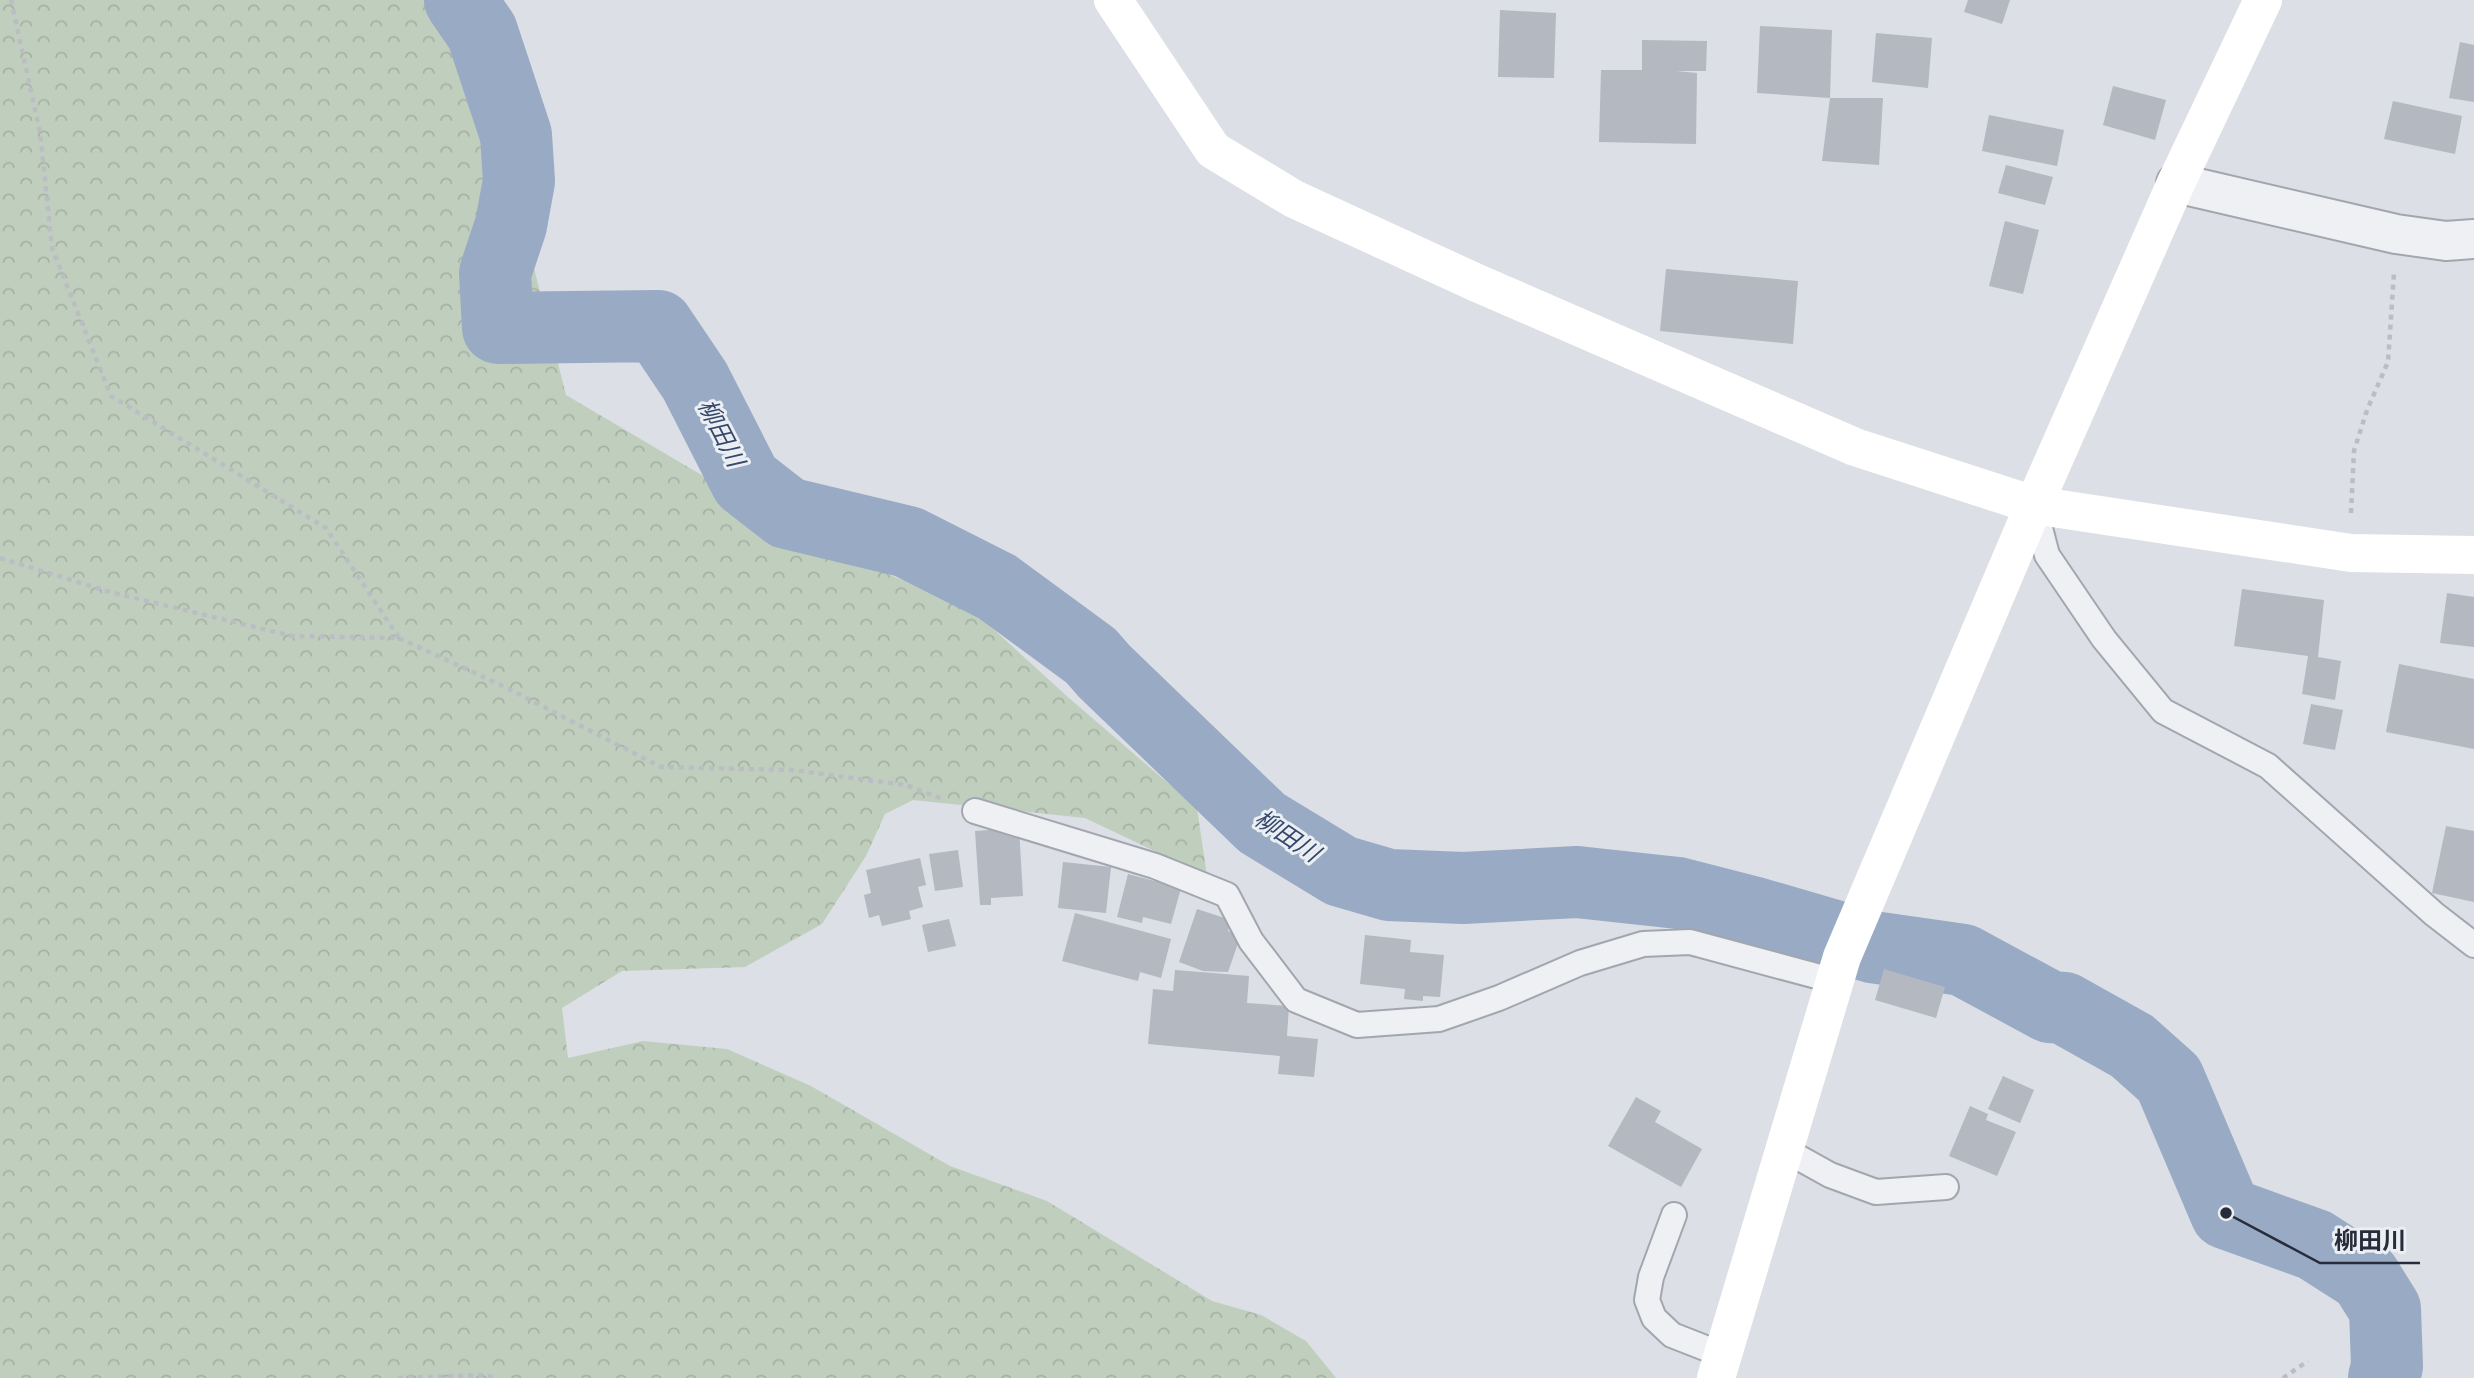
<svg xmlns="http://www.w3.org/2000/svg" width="2474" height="1378" viewBox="0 0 2474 1378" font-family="'Work Sans','Noto Sans JP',sans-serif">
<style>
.forest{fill:url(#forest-crowns)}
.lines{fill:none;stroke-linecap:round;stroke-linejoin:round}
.river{stroke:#98aac4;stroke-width:72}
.building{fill:#b3b8c1}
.lane-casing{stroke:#a2a6ae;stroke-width:28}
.street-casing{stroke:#a2a6ae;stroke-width:42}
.path{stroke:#babdc4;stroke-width:4.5;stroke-dasharray:5 5;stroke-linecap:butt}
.lane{stroke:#eef0f4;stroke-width:24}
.street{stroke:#eef0f4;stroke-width:38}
.secondary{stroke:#fff;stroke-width:38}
.labels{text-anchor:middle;stroke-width:6;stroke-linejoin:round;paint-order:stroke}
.water-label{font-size:24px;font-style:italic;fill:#34486b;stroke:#ebeef3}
.leader{fill:none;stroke:#272c3a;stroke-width:2.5}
.callout-dot{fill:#272c3a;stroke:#ebeef3;stroke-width:2.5}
.callout-label{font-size:24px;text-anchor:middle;font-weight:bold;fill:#272c3a;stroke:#ebeef3;stroke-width:6;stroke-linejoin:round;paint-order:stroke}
</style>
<defs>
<pattern id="forest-crowns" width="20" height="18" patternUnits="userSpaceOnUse" patternTransform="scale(1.75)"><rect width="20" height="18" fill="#c0cfbd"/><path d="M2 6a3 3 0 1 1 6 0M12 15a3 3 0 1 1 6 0" fill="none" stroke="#a5b2a3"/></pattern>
</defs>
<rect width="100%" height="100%" fill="#dcdfe5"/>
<polygon class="forest" points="0,0 447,0 466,21 501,137 566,395 832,552 968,606 1069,698 1197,808 1207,876 1085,818 913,800 885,814 866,856 822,924 745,967 622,971 562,1008 568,1058 643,1041 727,1049 811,1086 950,1166 1047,1201 1212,1301 1261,1315 1306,1341 1336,1378 0,1378"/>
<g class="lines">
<polyline class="river" points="460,0 482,32 516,135 519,181 511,225 495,273 498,328 658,326 695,381 746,481 787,513 908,542 997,587 1091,656 1104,671 1262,823 1341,871 1389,885 1463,888 1577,882 1678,893 1752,912 1872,947 1963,960 2050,1007 2064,1008 2132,1046 2169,1079 2226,1213 2315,1245 2365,1277 2385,1309 2387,1366 2384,1378"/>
</g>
<g class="building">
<polygon points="1968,0 2010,0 2002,24 1964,12"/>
<polygon points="1500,10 1556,13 1554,78 1498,77"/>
<polygon points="1760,26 1832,30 1830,98 1757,93"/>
<polygon points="1876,33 1932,38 1928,88 1872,82"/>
<polygon points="1642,40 1707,41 1706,71 1676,71 1697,73 1696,144 1599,142 1601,70 1642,70"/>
<polygon points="2460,42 2474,45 2474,102 2449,98"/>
<polygon points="2113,86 2166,100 2155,140 2103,125"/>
<polygon points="1830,98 1883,98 1879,165 1822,161"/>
<polygon points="2393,101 2462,116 2455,154 2384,139"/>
<polygon points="1989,115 2064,130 2057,166 1982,151"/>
<polygon points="2006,165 2053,177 2045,205 1998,193"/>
<polygon points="2005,221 2039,230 2023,294 1989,286"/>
<polygon points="1666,269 1798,281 1793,344 1660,331"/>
<polygon points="2242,589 2324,600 2318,657 2341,661 2335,700 2302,694 2308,656 2234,646"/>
<polygon points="2447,593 2474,597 2474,647 2440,643"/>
<polygon points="2399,664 2474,679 2474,749 2386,732"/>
<polygon points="2311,704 2343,710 2335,750 2303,744"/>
<polygon points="2446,826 2474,831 2474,902 2432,893"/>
<polygon points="1019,828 1023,896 991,898 991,905 980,905 975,831"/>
<polygon points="958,850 963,887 935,891 929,854"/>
<polygon points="920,858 926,885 918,887 923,907 909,911 911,919 882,926 879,915 869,918 864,895 871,893 866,870"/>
<polygon points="1063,862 1111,867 1106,913 1058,908"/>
<polygon points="1128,874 1181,888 1171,924 1143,917 1142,923 1117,917"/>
<polygon points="1197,909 1231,920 1228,931 1241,935 1228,972 1203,971 1179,962"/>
<polygon points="1075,913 1171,939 1161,978 1140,972 1138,981 1062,961"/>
<polygon points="949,919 956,946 928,952 922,925"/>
<polygon points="1365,935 1411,940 1410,952 1444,955 1440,997 1423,996 1423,1001 1404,999 1405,989 1360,984"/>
<polygon points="1884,969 1945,987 1936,1018 1875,1000"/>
<polygon points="1175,970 1249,976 1247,1003 1289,1006 1287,1036 1318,1039 1314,1077 1278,1074 1280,1056 1148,1044 1153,989 1173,991"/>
<polygon points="2003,1076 2034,1090 2020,1123 1988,1109"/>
<polygon points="1636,1097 1661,1111 1655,1122 1702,1149 1681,1187 1608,1146"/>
<polygon points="1970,1106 1988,1114 1986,1120 2016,1132 1997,1176 1949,1156"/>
</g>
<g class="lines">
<g class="lane-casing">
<g id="lane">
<polyline points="2034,505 2047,555 2104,639 2163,711 2268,766 2434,914 2474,945"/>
<polyline points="975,811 1155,866 1227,895 1251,941 1296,1000 1357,1025 1439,1019 1499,998 1580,963 1643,944 1690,942 1835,981"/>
<polyline points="1785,1150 1830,1175 1876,1192 1946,1187"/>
<polyline points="1674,1215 1651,1277 1647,1300 1654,1318 1672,1335 1723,1355"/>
</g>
</g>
<g class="street-casing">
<polyline id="street" points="2176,183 2396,234 2446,241 2474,239"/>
</g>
<g class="path">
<polyline points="2351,513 2354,451 2367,410 2388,362 2394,273"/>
<polyline points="0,558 110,592 292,636 399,638 326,528 111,396 52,248 40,132 11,0"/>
<polyline points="399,638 505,687 661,767 792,770 906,785 945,800"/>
<polyline points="398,1378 483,1375 495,1378"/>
<polyline points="2283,1378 2308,1361"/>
</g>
<use href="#lane" class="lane"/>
<use href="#street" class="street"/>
<g class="secondary">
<polyline points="1113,0 1213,150 1294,199 1477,283 1855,447 2034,505 2351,553 2474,555"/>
<polyline points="1716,1378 1842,957 2034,505 2176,183 2263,0"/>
</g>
</g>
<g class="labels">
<g class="water-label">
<text transform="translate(721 433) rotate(63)" y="8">柳田川</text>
<text transform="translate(1287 836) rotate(34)" y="8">柳田川</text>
</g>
</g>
<path class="leader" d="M2226 1213L2320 1263H2420"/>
<circle class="callout-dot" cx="2226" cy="1213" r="7"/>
<g class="callout-label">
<text x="2370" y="1249">柳田川</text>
</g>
</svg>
